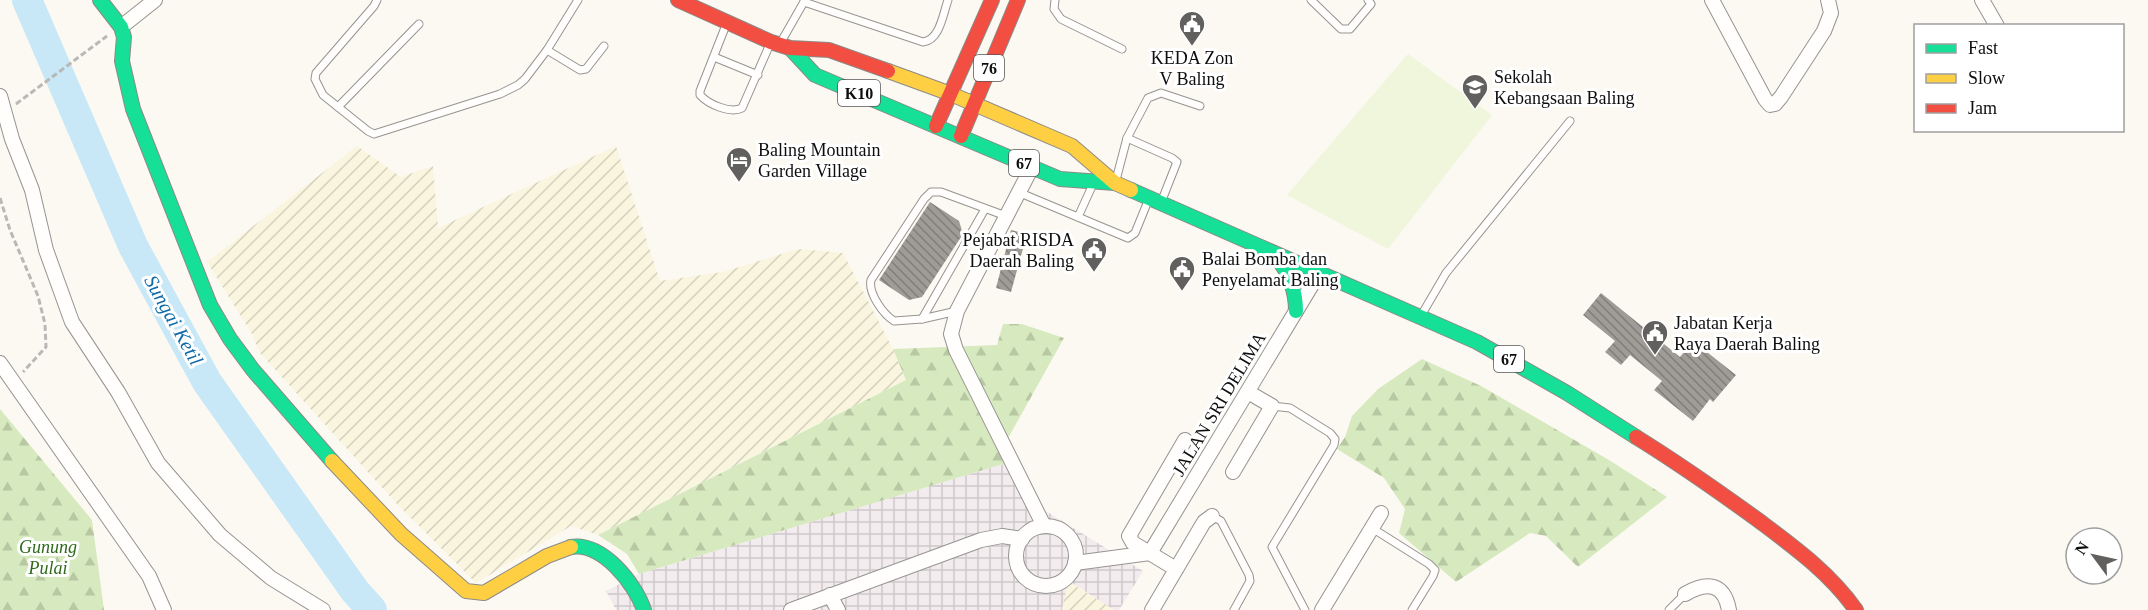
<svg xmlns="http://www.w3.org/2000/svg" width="2148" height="610" viewBox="0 0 2148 610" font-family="Georgia,serif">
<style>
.industrial{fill:url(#industrial-grid)}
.farmland{fill:url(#farmland-furrows)}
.forest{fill:url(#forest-firs)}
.pitch{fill:#f0f6db}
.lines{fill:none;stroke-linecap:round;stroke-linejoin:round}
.river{stroke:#c8e8f8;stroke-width:30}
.building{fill:url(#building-back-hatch)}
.lane-casing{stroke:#959491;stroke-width:9}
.street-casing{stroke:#959491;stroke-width:16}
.fast-casing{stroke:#8c8a87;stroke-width:16}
.slow-casing{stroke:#8c8a87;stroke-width:16}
.jam-casing{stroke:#8c8a87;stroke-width:16}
.path{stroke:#b8b8b6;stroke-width:3;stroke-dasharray:6 3;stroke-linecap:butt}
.lane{stroke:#fffefd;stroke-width:7}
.street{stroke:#fffefd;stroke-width:14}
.fast{stroke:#16e098;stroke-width:14}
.slow{stroke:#ffcf43;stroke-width:14}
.jam{stroke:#f24e42;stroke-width:14}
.labels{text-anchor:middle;stroke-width:6;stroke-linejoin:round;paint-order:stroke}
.shield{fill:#fff;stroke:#565656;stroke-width:1.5}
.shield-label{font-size:16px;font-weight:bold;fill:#0e0e0e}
.poi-label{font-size:18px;fill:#0e0e0e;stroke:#fff;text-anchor:start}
.street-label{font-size:18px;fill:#0e0e0e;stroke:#fff}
.park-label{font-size:18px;font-style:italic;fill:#2e6a1a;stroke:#fff}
.water-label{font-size:20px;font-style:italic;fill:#0f6ba8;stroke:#fff}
</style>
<defs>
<pattern id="industrial-grid" width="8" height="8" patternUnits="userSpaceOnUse" patternTransform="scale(1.5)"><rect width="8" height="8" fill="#f3ecef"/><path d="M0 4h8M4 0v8" fill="none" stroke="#cfc9cc"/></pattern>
<pattern id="farmland-furrows" width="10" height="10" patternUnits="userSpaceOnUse" patternTransform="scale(1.5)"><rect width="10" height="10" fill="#f9f5de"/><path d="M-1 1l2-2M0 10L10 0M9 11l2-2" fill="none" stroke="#d4d1bd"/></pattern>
<pattern id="forest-firs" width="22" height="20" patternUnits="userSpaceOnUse" patternTransform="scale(1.5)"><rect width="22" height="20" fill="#d7eabf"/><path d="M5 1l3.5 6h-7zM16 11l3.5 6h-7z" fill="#b7c8a3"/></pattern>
<pattern id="building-back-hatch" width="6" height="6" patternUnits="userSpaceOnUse" patternTransform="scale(1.5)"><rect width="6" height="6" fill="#9f9c98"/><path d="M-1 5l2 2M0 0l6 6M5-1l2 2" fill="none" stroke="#807e7a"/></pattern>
</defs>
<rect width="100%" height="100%" fill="#fcf9f2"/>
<polygon class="industrial" points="1013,461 1033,503 1143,571 1119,610 1114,610 1069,581 1062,610 616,610 606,591 639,574"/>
<g class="farmland">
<polygon points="357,146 401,177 433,166 438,228 616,146 660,281 723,272 798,249 843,253 893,349 906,380 598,535 571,526 476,583 397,504 260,353 252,334 207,262"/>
<polygon points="1068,581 1114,610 1062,610"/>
</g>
<g class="forest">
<polygon points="1003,324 1022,324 1064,338 1007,440 1013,461 639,574 627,554 598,535 906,380 893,349 997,345"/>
<polygon points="1422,359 1481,386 1609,460 1667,497 1578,567 1546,536 1530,533 1456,582 1399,533 1405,509 1384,478 1337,449 1345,437 1352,416 1378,389"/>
<polygon points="0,409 92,520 104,610 0,610"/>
</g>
<polygon class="pitch" points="1408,54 1492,115 1388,249 1287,195"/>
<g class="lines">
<polyline class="river" points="27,0 133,246 207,382 355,591 372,610"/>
</g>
<g class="building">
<polygon points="930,202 959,221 963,234 922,297 909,300 879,280"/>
<polygon points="1011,230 1027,234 1011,292 996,288"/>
<polygon points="1601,293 1680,357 1693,341 1736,375 1713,402 1710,399 1693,421 1654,390 1662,381 1630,355 1621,365 1605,352 1615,341 1583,315"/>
</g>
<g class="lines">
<g class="lane-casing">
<g id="lane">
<polyline points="377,0 374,6 316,73 315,79 323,95 368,131 374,134 500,94 518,85 525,79 547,50 578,0"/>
<polyline points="1055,0 1054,9 1061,19 1122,49"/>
<polyline points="1311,0 1341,29 1350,29 1371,4 1368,0"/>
<path d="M804 2 923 42C940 40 943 14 948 0"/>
<path d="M726 25 700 91V95C708 104 730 114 742 108L770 44"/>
<polyline points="781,42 805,0"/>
<polyline points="547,50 580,70 586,69 604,46"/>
<polyline points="714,57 758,75"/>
<polyline points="338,107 419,24"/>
<polyline points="1127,138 1172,158 1177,162 1162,200"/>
<polyline points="1116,180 1127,138 1148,98 1161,93 1200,106"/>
<polyline points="1018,192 1128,238 1135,233 1148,201"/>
<polyline points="1078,217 1093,184"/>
<path d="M957 311 922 319 894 321C883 314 868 293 871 280L924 199 931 192H941L1006 216"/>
<polyline points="1422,314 1446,273 1570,121"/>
<polyline points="922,319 985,209"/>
<polyline points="1272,406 1290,408 1330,433 1335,439 1334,445 1272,547 1305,610"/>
<polyline points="1212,516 1221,521 1249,575 1250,581 1234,610"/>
<polyline points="1372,528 1429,564 1435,570 1433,576 1412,610"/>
<polyline points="1669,610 1685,594"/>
</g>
</g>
<g class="street-casing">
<g id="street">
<polyline points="1712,0 1765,99 1770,105 1775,104 1781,97 1824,31 1831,13 1828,0"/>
<polyline points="1982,0 1997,26"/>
<polyline points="121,27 155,0"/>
<polyline points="0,96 12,139 32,190 46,250 72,322 118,392 158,463 220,535 271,578 323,610"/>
<polyline points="1032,167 957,311 951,334 956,350 1044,526"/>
<polyline points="0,363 149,576 164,610"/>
<polyline points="1233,472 1272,406 1248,392"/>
<circle cx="1046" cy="556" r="30"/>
<polyline points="1075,563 1150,553 1319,273"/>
<polyline points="1176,569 1133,543 1129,536 1185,440"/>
<path d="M1685 594C1707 581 1724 583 1729 610"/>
<polyline points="830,595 838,610"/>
<polyline points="791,610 981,540 1002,536 1022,539"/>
<polyline points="1152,610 1204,522 1212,516"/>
<polyline points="1322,610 1381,513"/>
</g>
</g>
<g class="fast-casing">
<g id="fast">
<polyline points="100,0 121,27 124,37 122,61 133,109 210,305 230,339 253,370 332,461"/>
<polyline points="790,48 815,75 1060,179 1115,183"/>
<polyline points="1131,190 1477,342 1567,393 1636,437"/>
<path d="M1273 253C1288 270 1296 288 1296 311"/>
<path d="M571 547C602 542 635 583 644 610"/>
</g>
</g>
<g class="slow-casing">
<g id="slow">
<polyline points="888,71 951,94 1072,146 1115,183 1131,190"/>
<polyline points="332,461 401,534 466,591 484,593 547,556 571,547"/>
</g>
</g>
<g class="jam-casing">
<g id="jam">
<polyline points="678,0 771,42 790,48 829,50 888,71"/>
<polyline points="936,126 992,0"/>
<polyline points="961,136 1018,0"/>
<path d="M1636 437C1678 463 1718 491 1758 520 1794 547 1830 573 1856 610"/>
</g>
</g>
<g class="path">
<polyline points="16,104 107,36"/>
<polyline points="0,198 10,230 38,296 45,324 46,347 23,372"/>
</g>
<use href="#lane" class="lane"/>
<use href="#street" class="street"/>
<use href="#fast" class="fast"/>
<use href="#slow" class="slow"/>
<use href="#jam" class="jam"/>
</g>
<defs>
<g id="civic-pin" transform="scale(1.35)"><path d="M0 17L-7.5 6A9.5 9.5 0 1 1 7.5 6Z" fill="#61605e" stroke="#fff"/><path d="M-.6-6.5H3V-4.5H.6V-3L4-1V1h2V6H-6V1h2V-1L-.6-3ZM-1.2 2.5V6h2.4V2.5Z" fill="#fff"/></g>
<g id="school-pin" transform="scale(1.35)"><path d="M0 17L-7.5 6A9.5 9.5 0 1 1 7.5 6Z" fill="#61605e" stroke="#fff"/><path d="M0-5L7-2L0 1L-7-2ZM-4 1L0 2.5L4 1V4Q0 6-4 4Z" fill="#fff"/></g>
<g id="hotel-pin" transform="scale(1.35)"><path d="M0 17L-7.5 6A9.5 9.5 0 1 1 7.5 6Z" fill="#61605e" stroke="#fff"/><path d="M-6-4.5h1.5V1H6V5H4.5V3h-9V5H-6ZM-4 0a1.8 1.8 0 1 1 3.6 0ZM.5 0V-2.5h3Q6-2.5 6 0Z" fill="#fff"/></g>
</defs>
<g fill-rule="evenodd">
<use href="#civic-pin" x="1192" y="24"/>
<use href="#school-pin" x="1475" y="87"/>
<use href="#hotel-pin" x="739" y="160"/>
<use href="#civic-pin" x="1094" y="250"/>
<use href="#civic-pin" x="1182" y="269"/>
<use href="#civic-pin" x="1655" y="333"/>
</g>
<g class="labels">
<g class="shield">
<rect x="974" y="55" width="30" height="26" rx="4.5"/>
<rect x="838" y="80" width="42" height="26" rx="4.5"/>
<rect x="1009" y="150" width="30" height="26" rx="4.5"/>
<rect x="1494" y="346" width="30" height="26" rx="4.5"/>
</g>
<g class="shield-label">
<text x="989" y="74">76</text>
<text x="859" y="99">K10</text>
<text x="1024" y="169">67</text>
<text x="1509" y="365">67</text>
</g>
<g class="poi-label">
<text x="1192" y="64" text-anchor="middle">KEDA Zon<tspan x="1192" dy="21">V Baling</tspan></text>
<text x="1494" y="83">Sekolah<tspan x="1494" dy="21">Kebangsaan Baling</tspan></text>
<text x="758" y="156">Baling Mountain<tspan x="758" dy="21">Garden Village</tspan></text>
<text x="1074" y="246" text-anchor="end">Pejabat RISDA<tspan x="1074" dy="21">Daerah Baling</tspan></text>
<text x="1202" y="265">Balai Bomba dan<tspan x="1202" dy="21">Penyelamat Baling</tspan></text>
<text x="1674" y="329">Jabatan Kerja<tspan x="1674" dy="21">Raya Daerah Baling</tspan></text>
</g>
<g class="street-label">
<text transform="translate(1219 404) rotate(-59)" y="6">JALAN SRI DELIMA</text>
</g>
<g class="park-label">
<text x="48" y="553">Gunung<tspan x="48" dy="21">Pulai</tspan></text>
</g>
<g class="water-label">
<text transform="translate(174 320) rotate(61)" y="7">Sungai Ketil</text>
</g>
</g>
<rect x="1914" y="24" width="210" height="108" fill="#ffffff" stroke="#9f9f9f" stroke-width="1.5"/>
<rect x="1926" y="44" width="30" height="9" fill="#16e098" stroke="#9f9f9f" stroke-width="1.5"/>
<text x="1968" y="54" font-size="18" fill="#0e0e0e">Fast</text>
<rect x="1926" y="74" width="30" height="9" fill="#ffcf43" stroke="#9f9f9f" stroke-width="1.5"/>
<text x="1968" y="84" font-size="18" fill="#0e0e0e">Slow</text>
<rect x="1926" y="104" width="30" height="9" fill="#f24e42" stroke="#9f9f9f" stroke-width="1.5"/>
<text x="1968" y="114" font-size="18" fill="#0e0e0e">Jam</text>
<g transform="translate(2094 556) rotate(303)"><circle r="28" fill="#ffffff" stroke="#9f9f9f" stroke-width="1.5"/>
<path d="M0-4.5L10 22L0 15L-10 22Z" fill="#61605e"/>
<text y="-9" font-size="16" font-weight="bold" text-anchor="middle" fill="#0e0e0e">N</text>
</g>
</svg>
